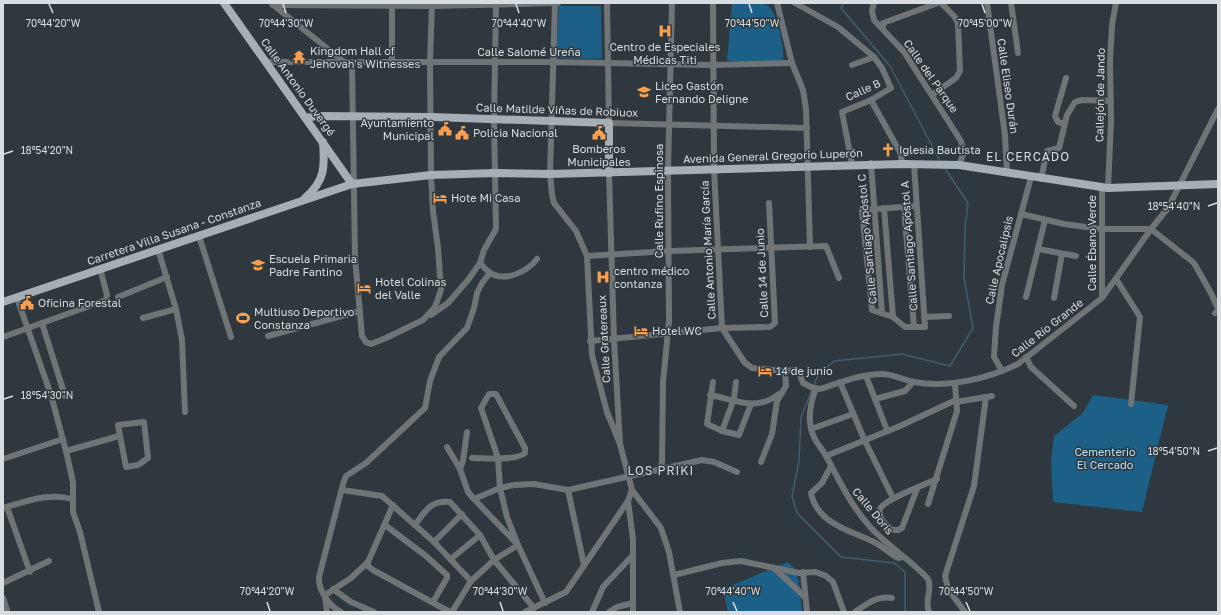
<svg xmlns="http://www.w3.org/2000/svg" width="1221" height="615" viewBox="0 0 1221 615" font-family="'Golos Text',sans-serif">
<style>
.green{fill:#1d6087}
.lines{fill:none;stroke-linecap:round;stroke-linejoin:round}
.stream{stroke:#445c6a;stroke-width:1.5}
.minor{stroke:#6f7477;stroke-width:6}
.major{stroke:#a6afb6;stroke-width:8}
.ticks{fill:none;stroke:#d7dde1;stroke-width:1.5}
.labels{text-anchor:middle;stroke-width:3;stroke-linejoin:round;paint-order:stroke}
.poi-label{font-size:11px;fill:#d7dde1;stroke:#2f383e;text-anchor:start}
.street-label{font-size:11px;fill:#d7dde1;stroke:#2f383e}
.park-label{font-size:11px;fill:#b5e0ff;stroke:#2f383e}
.neighbourhood-label{font-size:12px;letter-spacing:1px;fill:#d2dce4;stroke:#2f383e}
.ticks-label{font-size:10px;text-anchor:middle;fill:#d7dde1;stroke:#2f383e;stroke-width:3;stroke-linejoin:round;paint-order:stroke}
</style>
<rect width="100%" height="100%" fill="#2f383e"/>
<g class="green">
<path d="M732 4C741 4 760 0 768 6 778 13 785 51 783 62L727 61Z"/>
<polygon points="559,6 601,6 602,59 556,58"/>
<polygon points="1093,395 1168,405 1142,512 1053,502 1051,460 1054,436 1083,413"/>
<path d="M788 562C801 571 800 597 802 612H728L723 589Z"/>
</g>
<g class="lines">
<g class="stream">
<polyline points="844,3 841,8 890,66 940,161"/>
<polyline points="813,387 818,375 834,361 902,354 950,366 973,328 964,278 965,228 968,203 944,167"/>
<polyline points="812,390 801,417 799,461 792,496 797,513 841,557 894,563 905,572 905,612"/>
</g>
<g class="minor">
<polyline points="555,3 550,174 552,195 554,203 576,231 587,256 592,355 607,412 620,444"/>
<polyline points="607,3 609,123 807,128"/>
<path d="M713 3 714 169 722 328 745 363 752 368 785 371 795 370 799 372 803 383 813 388 820 389C839 383 861 374 882 374 893 374 904 380 914 382 947 388 988 379 1018 364L1102 298 1151 229 1168 208 1218 109"/>
<polyline points="777,3 792,63 803,90 806,109 810,247"/>
<polyline points="795,3 838,27 874,57 882,68 891,88 871,100 842,112 852,164"/>
<polyline points="874,3 872,11 874,20 904,52 961,141 964,152 959,165"/>
<polyline points="987,3 1005,135 1007,173"/>
<polyline points="1011,3 1018,53"/>
<polyline points="272,4 344,62"/>
<polyline points="273,5 432,6 558,3"/>
<polyline points="883,28 883,23 938,3"/>
<polyline points="266,62 553,62 713,65 792,63"/>
<polyline points="352,63 355,258 362,336 366,342 371,344 386,338 423,320 435,307 441,290 438,248 433,211 431,175 430,62 432,3"/>
<polyline points="392,63 392,3"/>
<polyline points="852,65 874,57"/>
<polyline points="933,94 956,78 960,71 958,23 954,16 941,3"/>
<polyline points="871,100 901,154 902,164"/>
<polyline points="1065,124 1058,122 1055,116 1066,78"/>
<polyline points="871,163 882,313"/>
<polyline points="914,164 925,327 905,327 893,317 872,310 862,210 916,206"/>
<polyline points="609,173 614,339 620,444 632,490 661,528 669,552 680,612"/>
<polyline points="1041,179 1047,151 1059,148 1067,115 1075,102 1082,100 1111,101"/>
<polyline points="1102,187 1102,298"/>
<polyline points="1108,188 1111,121 1110,62 1112,25 1116,3"/>
<polyline points="884,208 893,317"/>
<polyline points="904,208 914,327"/>
<polyline points="1021,214 1064,224 1101,229 1151,229 1194,263 1212,295 1218,309 1218,311 1215,313"/>
<polyline points="199,236 231,337"/>
<polyline points="158,249 176,309 182,340 185,412"/>
<polyline points="1038,249 1076,256"/>
<polyline points="587,256 669,251 826,246 839,278"/>
<path d="M480 263C483 266 486 270 489 272 504 283 527 272 537 259"/>
<polyline points="1116,279 1140,317 1131,404"/>
<polyline points="118,297 167,277"/>
<polyline points="1026,297 1045,220"/>
<polyline points="17,298 51,395 66,451 73,482 73,512 80,532 99,612"/>
<polyline points="1054,298 1062,254"/>
<polyline points="431,315 448,303 468,280 480,263 484,250 496,229 494,119 496,3"/>
<polyline points="924,317 949,316"/>
<polyline points="143,318 176,309"/>
<polyline points="42,323 65,396 70,395"/>
<polyline points="268,336 360,311"/>
<polyline points="3,337 106,300 107,295 100,268"/>
<polyline points="590,341 722,328 770,327 775,323 769,203"/>
<polyline points="1026,357 1031,367 1074,406"/>
<polyline points="1002,371 994,357 996,327 1002,285 1031,177"/>
<polyline points="866,376 887,430"/>
<polyline points="713,382 707,424 722,431 739,435 751,404"/>
<polyline points="840,382 864,439 893,498"/>
<path d="M816 388C810 404 806 423 815 439 818 445 823 450 826 456 842 485 849 503 871 528 889 547 911 560 928 579 933 590 924 599 929 612"/>
<path d="M710 395C737 400 756 412 779 394"/>
<polyline points="875,399 905,391 913,382"/>
<polyline points="956,402 992,396"/>
<polygon points="144,422 148,458 138,465 126,467 118,425"/>
<polyline points="811,429 853,414"/>
<polyline points="722,431 734,399 736,382"/>
<polyline points="447,447 460,469 468,492 474,499 518,545 494,560 471,581 452,612"/>
<polyline points="66,451 119,436"/>
<polyline points="826,456 900,426 956,400"/>
<path d="M472 458C484 458 517 461 525 453V448L496 394H489L481 408 498 458 500 488 507 517 518 545 545 603"/>
<polyline points="3,459 63,439"/>
<polyline points="761,462 772,434 777,401 786,386 785,371"/>
<path d="M831 466 822 483 811 493C817 523 848 530 872 541 881 545 889 553 898 558L903 557"/>
<polyline points="460,469 463,461 467,432"/>
<polyline points="659,470 662,463 663,382 669,321 668,171 672,3"/>
<path d="M917 489 902 528 898 530H892C887 525 877 518 880 509 883 500 926 484 937 479"/>
<polyline points="342,490 382,496 434,542 471,581"/>
<polyline points="568,490 584,565"/>
<polyline points="474,499 500,488 514,485 534,484 568,490 702,460 714,462 737,472"/>
<polyline points="628,501 633,539 633,612"/>
<polyline points="928,504 957,411 955,383"/>
<polyline points="7,507 30,572"/>
<path d="M3 508C25 502 49 492 72 499"/>
<polyline points="385,525 426,556 447,575 447,578 433,602"/>
<path d="M415 525C425 511 431 500 450 502L480 535 494 560 534 608"/>
<polyline points="434,542 462,514"/>
<polyline points="451,559 480,535"/>
<polyline points="368,562 368,566 373,570 450,612"/>
<polyline points="774,568 805,597"/>
<polyline points="803,572 807,612"/>
<polyline points="674,575 722,563 741,561 799,573 816,572 826,576 833,582 844,612"/>
<polyline points="3,583 49,561"/>
<polyline points="333,589 351,602 374,612"/>
<polyline points="325,595 351,578 368,562 393,505"/>
<polyline points="325,596 327,612"/>
<polyline points="3,598 7,610"/>
<path d="M341 612C329 606 318 590 319 577L343 484 346 476 366 463 425 408 430 381 439 357 467 328 474 308 477 293 482 283 490 273"/>
<polyline points="525,612 566,592 628,501 632,490"/>
<polyline points="592,612 603,587 633,555"/>
<polyline points="609,612 617,607 633,603"/>
<path d="M855 612C867 604 877 595 892 598"/>
<polyline points="965,612 948,589 945,576 974,486 986,397"/>
</g>
<g class="major">
<polyline points="224,3 352,184"/>
<polyline points="307,118 315,116 432,117 609,123 609,173"/>
<path d="M305 198C325 181 325 167 323 142"/>
<polyline points="3,302 352,184 431,175 495,173 550,174 902,164 959,165 1108,188 1218,184"/>
</g>
</g>
<path class="ticks" d="M49 4 53 13M283 4 286 13M516 4 519 13M749 4 752 13M982 4 985 13M4 154 13 151M1208 206 1217 203M4 399 13 396M1208 451 1217 448M267 602 270 611M500 602 503 611M733 602 737 611M966 602 970 611"/>
<defs>
<g id="hospital-bare" transform="scale(1.08)"><path d="M-5-5h3v3.5h4V-5h3V5h-3V1.5h-4V5h-3Z" fill="#fa9f4f" stroke="#2f383e" stroke-width="2.5" paint-order="stroke"/></g>
<g id="temple-bare" transform="scale(1.08)"><path d="M0-6L5-2H3V0L6.5 2.5H4V6H1.5V3h-3V6H-4V2.5H-6.5L-3 0V-2H-5Z" fill="#fa9f4f" stroke="#2f383e" stroke-width="2.5" paint-order="stroke"/></g>
<g id="school-bare" transform="scale(1.08)"><path d="M0-5L7-2L0 1L-7-2ZM-4 1L0 2.5L4 1V4Q0 6-4 4Z" fill="#fa9f4f" stroke="#2f383e" stroke-width="2.5" paint-order="stroke"/></g>
<g id="civic-bare" transform="scale(1.08)"><path d="M-.6-6.5H3V-4.5H.6V-3L4-1V1h2V6H-6V1h2V-1L-.6-3ZM-1.2 2.5V6h2.4V2.5Z" fill="#fa9f4f" stroke="#2f383e" stroke-width="2.5" paint-order="stroke"/></g>
<g id="church-bare" transform="scale(1.08)"><path d="M-1.2-6h2.4v3.5h3.3v2.4h-3.3V6h-2.4V-.1h-3.3v-2.4h3.3Z" fill="#fa9f4f" stroke="#2f383e" stroke-width="2.5" paint-order="stroke"/></g>
<g id="hotel-bare" transform="scale(1.08)"><path d="M-6-4.5h1.5V1H6V5H4.5V3h-9V5H-6ZM-4 0a1.8 1.8 0 1 1 3.6 0ZM.5 0V-2.5h3Q6-2.5 6 0Z" fill="#fa9f4f" stroke="#2f383e" stroke-width="2.5" paint-order="stroke"/></g>
<g id="stadium-bare" transform="scale(1.08)"><path d="M0-5a6.5 5 0 1 0 0 10a6.5 5 0 1 0 0-10ZM-3.5-1.8h7v3.6h-7Z" fill="#fa9f4f" stroke="#2f383e" stroke-width="2.5" paint-order="stroke"/></g>
</defs>
<g fill-rule="evenodd">
<use href="#hospital-bare" x="665" y="31"/>
<use href="#temple-bare" x="299" y="57"/>
<use href="#school-bare" x="644" y="92"/>
<use href="#civic-bare" x="445" y="129"/>
<use href="#civic-bare" x="462" y="133"/>
<use href="#civic-bare" x="599" y="133"/>
<use href="#church-bare" x="888" y="150"/>
<use href="#hotel-bare" x="440" y="198"/>
<use href="#school-bare" x="258" y="265"/>
<use href="#hospital-bare" x="603" y="277"/>
<use href="#hotel-bare" x="364" y="288"/>
<use href="#civic-bare" x="27" y="303"/>
<use href="#stadium-bare" x="243" y="318"/>
<use href="#hotel-bare" x="641" y="331"/>
<use href="#hotel-bare" x="765" y="371"/>
</g>
<g class="labels">
<g class="poi-label">
<text x="665" y="51" text-anchor="middle">Centro de Especiales<tspan x="665" dy="13">Médicas Titi</tspan></text>
<text x="310" y="55">Kingdom Hall of<tspan x="310" dy="13">Jehovah's Witnesses</tspan></text>
<text x="655" y="90">Liceo Gastón<tspan x="655" dy="13">Fernando Deligne</tspan></text>
<text x="434" y="127" text-anchor="end">Ayuntamiento<tspan x="434" dy="13">Municipal</tspan></text>
<text x="473" y="137">Policia Nacional</text>
<text x="599" y="153" text-anchor="middle">Bomberos<tspan x="599" dy="13">Municipales</tspan></text>
<text x="899" y="154">Iglesia Bautista</text>
<text x="451" y="202">Hote Mi Casa</text>
<text x="269" y="263">Escuela Primaria<tspan x="269" dy="13">Padre Fantino</tspan></text>
<text x="614" y="275">centro médico<tspan x="614" dy="13">contanza</tspan></text>
<text x="375" y="286">Hotel Colinas<tspan x="375" dy="13">del Valle</tspan></text>
<text x="38" y="307">Oficina Forestal</text>
<text x="254" y="316">Multiuso Deportivo<tspan x="254" dy="13">Constanza</tspan></text>
<text x="652" y="335">Hotel WC</text>
<text x="776" y="375">14 de junio</text>
</g>
<g class="street-label">
<text x="529" y="56">Calle Salomé Ureña</text>
<text transform="translate(931 76) rotate(55)" y="4">Calle del Parque</text>
<text transform="translate(1008 86) rotate(82)" y="4">Calle Eliseo Durán</text>
<text transform="translate(298 87) rotate(54)" y="4">Calle Antonio Duvergé</text>
<text transform="translate(863 90) rotate(-24)" y="4">Calle B</text>
<text transform="translate(1100 95) rotate(-89)" y="4">Callejón de Jando</text>
<text transform="translate(557 110) rotate(2)" y="4">Calle Matilde Viñas de Robiuox</text>
<text transform="translate(773 156) rotate(-2)" y="4">Avenida General Gregorio Luperón</text>
<text transform="translate(659 201) rotate(-90)" y="4">Calle Rufino Espinosa</text>
<text transform="translate(174 232) rotate(-19)" y="4">Carretera Villa Susana - Constanza</text>
<text transform="translate(867 239) rotate(-95)" y="4">Calle Santiago Apóstol C</text>
<text transform="translate(1092 243) rotate(-90)" y="4">Calle Ébano Verde</text>
<text transform="translate(909 246) rotate(-94)" y="4">Calle Santiago Apóstol A</text>
<text transform="translate(708 250) rotate(-93)" y="4">Calle Antonio María García</text>
<text transform="translate(999 260) rotate(-77)" y="4">Calle Apocalipsis</text>
<text transform="translate(762 273) rotate(-93)" y="4">Calle 14 de Junio</text>
<text transform="translate(1047 328) rotate(-38)" y="4">Calle Río Grande</text>
<text transform="translate(604 339) rotate(-93)" y="4">Calle Gratereaux</text>
<text transform="translate(873 511) rotate(50)" y="4">Calle Doris</text>
</g>
<g class="park-label">
<text x="1105" y="456">Cementerio<tspan x="1105" dy="13">El Cercado</tspan></text>
</g>
<g class="neighbourhood-label">
<text x="1028" y="161">EL CERCADO</text>
<text x="661" y="475">LOS PRIKI</text>
</g>
</g>
<g class="ticks-label">
<text x="53" y="27">70°44'20"W</text>
<text x="286" y="27">70°44'30"W</text>
<text x="519" y="27">70°44'40"W</text>
<text x="752" y="27">70°44'50"W</text>
<text x="985" y="27">70°45'00"W</text>
<text x="47" y="154">18°54'20"N</text>
<text x="1174" y="210">18°54'40"N</text>
<text x="47" y="399">18°54'30"N</text>
<text x="1174" y="455">18°54'50"N</text>
<text x="267" y="595">70°44'20"W</text>
<text x="500" y="595">70°44'30"W</text>
<text x="733" y="595">70°44'40"W</text>
<text x="966" y="595">70°44'50"W</text>
</g>
<rect width="1221" height="615" fill="none" stroke="#d7dde1" stroke-width="8"/>
</svg>
